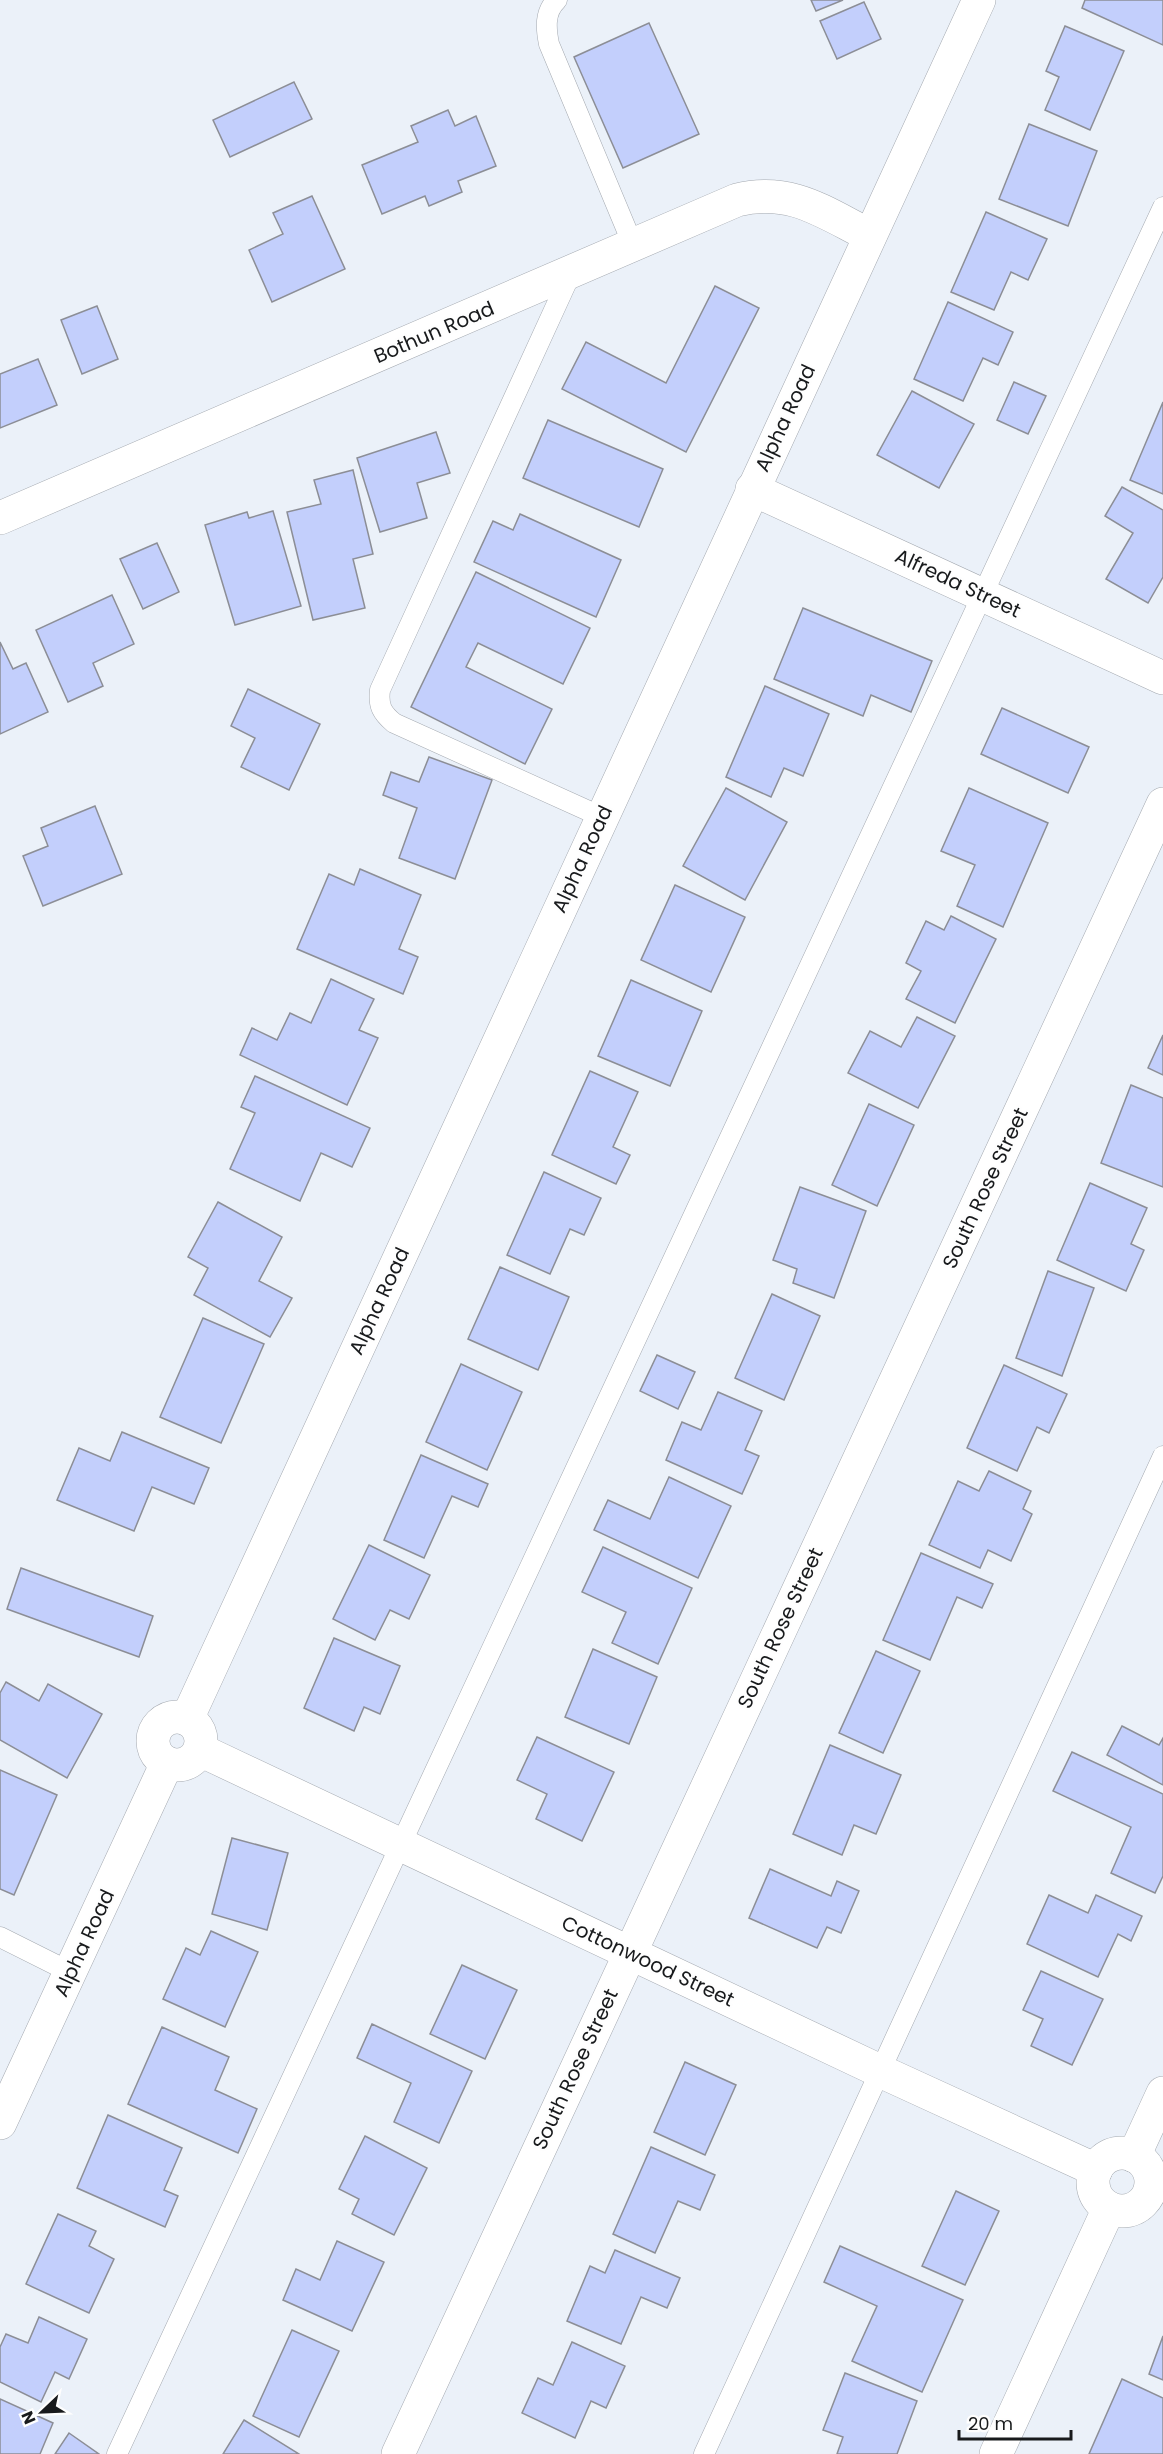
<svg xmlns="http://www.w3.org/2000/svg" width="1163" height="2454" viewBox="0 0 1163 2454" font-family="Poppins,sans-serif">
<style>
.building{fill:#c3cffc;stroke:#8c8e96;stroke-width:1.5}
.lines{fill:none;stroke-linecap:round;stroke-linejoin:round}
.service-casing{stroke:#a4a9b0;stroke-width:21}
.minor-casing{stroke:#a4a9b0;stroke-width:34}
.service{stroke:#fff;stroke-width:20}
.minor{stroke:#fff;stroke-width:33}
.labels{text-anchor:middle;stroke-width:5;stroke-linejoin:round;paint-order:stroke}
.street-label{font-size:20px;fill:#181a1c;stroke:#fefefe}
</style>
<rect width="100%" height="100%" fill="#ebf1f9"/>
<g class="building">
<polygon points="811,0 843,0 816,11"/>
<polygon points="1085,0 1163,0 1163,45 1082,8"/>
<polygon points="864,2 881,39 837,59 820,21"/>
<polygon points="649,23 699,134 623,168 574,57"/>
<polygon points="1065,26 1124,51 1090,130 1045,110 1059,77 1046,71"/>
<polygon points="294,82 312,119 230,157 213,120"/>
<polygon points="448,110 455,126 476,116 496,166 458,181 462,192 429,206 425,196 382,214 362,165 418,142 411,126"/>
<polygon points="1029,124 1097,151 1068,226 999,199"/>
<polygon points="312,196 345,269 272,302 249,250 283,234 273,213"/>
<polygon points="986,212 1047,239 1028,280 1011,272 994,310 951,292"/>
<polygon points="715,286 759,308 686,452 562,389 586,342 666,383"/>
<polygon points="948,302 1013,332 998,365 983,358 963,401 914,379"/>
<polygon points="97,306 118,359 82,374 61,320"/>
<polygon points="38,359 57,405 0,428 0,374"/>
<polygon points="1014,382 1046,396 1028,434 997,420"/>
<polygon points="912,391 974,424 939,488 877,455"/>
<polygon points="1163,402 1163,494 1130,480"/>
<polygon points="548,420 663,469 639,527 523,478"/>
<polygon points="436,432 450,473 417,483 427,518 380,532 357,458"/>
<polygon points="353,470 373,554 353,559 365,608 313,620 287,512 321,504 314,480"/>
<polygon points="1122,487 1163,510 1163,577 1148,603 1106,579 1133,533 1105,516"/>
<polygon points="273,511 301,606 235,625 205,525 247,512 249,518"/>
<polygon points="520,514 621,560 596,617 474,562 493,521 513,530"/>
<polygon points="157,543 179,592 143,609 120,559"/>
<polygon points="476,572 590,628 563,684 478,643 466,667 552,709 525,764 411,707"/>
<polygon points="112,595 134,644 93,663 103,686 68,702 36,630"/>
<polygon points="803,608 932,661 911,712 871,695 863,716 774,679"/>
<polygon points="0,642 13,669 26,663 48,712 0,734"/>
<polygon points="765,686 829,714 803,776 784,768 771,797 726,777"/>
<polygon points="248,689 320,724 289,790 241,767 255,738 231,726"/>
<polygon points="1002,708 1089,747 1068,793 981,754"/>
<polygon points="429,757 492,780 455,879 399,858 417,808 383,795 391,772 419,782"/>
<polygon points="726,788 787,822 745,900 683,866"/>
<polygon points="969,788 1048,823 1003,927 957,906 975,865 941,851"/>
<polygon points="95,806 122,874 43,906 23,856 48,846 41,828"/>
<polygon points="360,869 421,895 399,949 418,957 403,994 297,949 329,874 354,885"/>
<polygon points="675,885 745,917 711,992 641,960"/>
<polygon points="951,916 996,939 955,1023 906,999 921,971 906,963 926,921 944,930"/>
<polygon points="331,979 374,999 359,1030 378,1038 347,1105 240,1055 252,1028 277,1040 290,1013 311,1023"/>
<polygon points="631,980 702,1011 670,1086 598,1056"/>
<polygon points="917,1017 955,1036 918,1108 848,1073 870,1031 901,1047"/>
<polygon points="1163,1035 1163,1075 1148,1068"/>
<polygon points="590,1071 638,1092 613,1147 630,1155 616,1184 552,1155"/>
<polygon points="255,1076 370,1128 352,1167 321,1153 300,1201 230,1169 255,1113 241,1107"/>
<polygon points="1131,1085 1163,1098 1163,1187 1101,1163"/>
<polygon points="869,1104 914,1125 877,1206 832,1185"/>
<polygon points="544,1172 601,1198 584,1235 570,1229 550,1274 507,1255"/>
<polygon points="1090,1183 1147,1208 1131,1244 1144,1250 1126,1291 1057,1260"/>
<polygon points="800,1187 866,1211 834,1298 793,1283 797,1269 773,1260"/>
<polygon points="218,1202 282,1237 259,1281 292,1298 270,1337 194,1295 208,1268 188,1257"/>
<polygon points="500,1267 569,1297 538,1370 468,1339"/>
<polygon points="1048,1271 1094,1288 1062,1376 1016,1358"/>
<polygon points="772,1294 820,1316 784,1400 735,1378"/>
<polygon points="203,1318 264,1344 221,1443 160,1417"/>
<polygon points="657,1355 695,1372 678,1409 640,1391"/>
<polygon points="461,1364 522,1392 487,1470 426,1442"/>
<polygon points="1004,1365 1067,1394 1049,1433 1037,1427 1017,1471 967,1448"/>
<polygon points="718,1392 762,1411 745,1450 759,1456 742,1494 666,1460 682,1422 701,1430"/>
<polygon points="122,1432 209,1468 194,1504 152,1487 134,1531 57,1500 79,1448 110,1461"/>
<polygon points="421,1455 488,1484 478,1507 452,1496 424,1558 384,1540"/>
<polygon points="989,1471 1031,1491 1023,1509 1032,1514 1011,1561 988,1550 980,1568 929,1545 958,1481 979,1491"/>
<polygon points="669,1477 731,1506 698,1578 594,1530 608,1500 650,1519"/>
<polygon points="369,1545 430,1575 409,1619 390,1610 375,1640 333,1619"/>
<polygon points="603,1547 692,1588 658,1664 612,1643 626,1612 582,1592"/>
<polygon points="921,1553 993,1584 982,1608 957,1597 930,1660 883,1640"/>
<polygon points="21,1568 153,1616 139,1657 7,1609"/>
<polygon points="334,1638 400,1666 380,1714 364,1707 354,1731 304,1708"/>
<polygon points="593,1649 657,1677 629,1744 565,1717"/>
<polygon points="876,1651 920,1671 883,1753 839,1733"/>
<polygon points="6,1682 39,1701 48,1684 102,1714 67,1778 0,1740 0,1693"/>
<polygon points="1122,1726 1159,1745 1163,1738 1163,1785 1107,1755"/>
<polygon points="537,1737 614,1772 582,1841 536,1819 547,1794 517,1780"/>
<polygon points="830,1745 901,1775 876,1834 854,1825 842,1855 793,1834"/>
<polygon points="1072,1752 1163,1794 1163,1876 1155,1893 1111,1873 1131,1827 1053,1791"/>
<polygon points="0,1770 57,1795 14,1895 0,1889"/>
<polygon points="232,1838 288,1853 267,1930 212,1914"/>
<polygon points="770,1869 831,1896 837,1881 859,1891 841,1933 827,1927 817,1948 749,1918"/>
<polygon points="1049,1895 1088,1913 1096,1895 1142,1916 1131,1941 1118,1934 1098,1977 1027,1944"/>
<polygon points="211,1931 258,1952 225,2027 163,1999 186,1948 200,1955"/>
<polygon points="462,1965 517,1990 485,2059 430,2034"/>
<polygon points="1041,1971 1103,1999 1072,2065 1031,2046 1043,2019 1023,2010"/>
<polygon points="372,2024 472,2071 439,2143 394,2122 411,2083 357,2058"/>
<polygon points="162,2027 229,2057 215,2090 257,2109 238,2153 128,2104"/>
<polygon points="685,2062 736,2085 705,2155 654,2132"/>
<polygon points="108,2115 182,2148 164,2190 178,2196 165,2227 77,2188"/>
<polygon points="365,2136 427,2168 394,2235 352,2214 359,2199 339,2189"/>
<polygon points="651,2147 715,2175 700,2210 678,2201 655,2253 613,2234"/>
<polygon points="956,2191 999,2211 965,2285 922,2266"/>
<polygon points="58,2214 96,2231 89,2246 114,2259 89,2313 26,2284"/>
<polygon points="337,2241 384,2262 352,2331 283,2300 296,2269 320,2280"/>
<polygon points="840,2246 963,2300 922,2392 852,2361 877,2306 824,2282"/>
<polygon points="615,2250 680,2278 667,2308 641,2297 621,2344 567,2321 590,2266 605,2273"/>
<polygon points="39,2317 87,2339 69,2379 55,2372 41,2402 0,2382 0,2347 6,2334 28,2343"/>
<polygon points="292,2330 339,2351 299,2437 253,2416"/>
<polygon points="1163,2336 1163,2380 1149,2374"/>
<polygon points="572,2342 625,2366 606,2408 591,2401 575,2438 522,2413 538,2378 553,2385"/>
<polygon points="845,2373 917,2401 897,2454 837,2454 843,2437 823,2430"/>
<polygon points="1122,2379 1163,2398 1163,2454 1089,2454"/>
<polygon points="0,2399 53,2423 40,2454 0,2454"/>
<polygon points="244,2420 299,2454 223,2454"/>
<polygon points="69,2433 99,2454 55,2454"/>
</g>
<g class="lines">
<g class="service-casing">
<g id="service">
<path d="M557 0C544 12 546 29 549 44L633 245"/>
<path d="M571 273 380 690C378 706 382 713 394 723L602 817"/>
<polyline points="0,1937 70,1972"/>
<polyline points="117,2454 1163,207"/>
<polyline points="704,2454 1163,1456"/>
</g>
</g>
<g class="minor-casing">
<g id="minor">
<polyline points="752,489 1163,678"/>
<path d="M0 518 737 200C791 187 823 212 869 235"/>
<circle cx="177" cy="1741" r="24"/>
<polyline points="187,1719 979,0"/>
<polyline points="200,1750 880,2071 1096,2170"/>
<polyline points="0,2123 167,1763"/>
<circle cx="1122" cy="2182" r="29"/>
<polyline points="1134,2156 1163,2093"/>
<polyline points="398,2454 1163,804"/>
<polyline points="996,2454 1109,2208"/>
</g>
</g>
<use href="#service" class="service"/>
<use href="#minor" class="minor"/>
</g>
<g class="labels">
<g class="street-label">
<text transform="translate(434 332) rotate(-23)" y="7">Bothun Road</text>
<text transform="translate(785 418) rotate(-65)" y="7">Alpha Road</text>
<text transform="translate(958 583) rotate(25)" y="7">Alfreda Street</text>
<text transform="translate(582 859) rotate(-65)" y="7">Alpha Road</text>
<text transform="translate(985 1188) rotate(-65)" y="7">South Rose Street</text>
<text transform="translate(379 1301) rotate(-65)" y="7">Alpha Road</text>
<text transform="translate(780 1628) rotate(-65)" y="7">South Rose Street</text>
<text transform="translate(84 1943) rotate(-65)" y="7">Alpha Road</text>
<text transform="translate(648 1961) rotate(25)" y="7">Cottonwood Street</text>
<text transform="translate(575 2069) rotate(-65)" y="7">South Rose Street</text>
</g>
</g>
<g transform="translate(42 2412) rotate(247)" stroke="#fefefe" stroke-width="4.5" paint-order="stroke">
<path d="M0-4.5L10 22L0 15L-10 22Z" fill="#181a1c"/>
<text y="-9" font-size="16" font-weight="bold" text-anchor="middle" fill="#181a1c">N</text>
</g>
<path d="M959 2430v9h112v-9" fill="none" stroke="#181a1c" stroke-width="3"/>
<text x="968" y="2430" font-size="18" fill="#181a1c" stroke="#fefefe" stroke-width="4.5" paint-order="stroke">20 m</text>
</svg>
